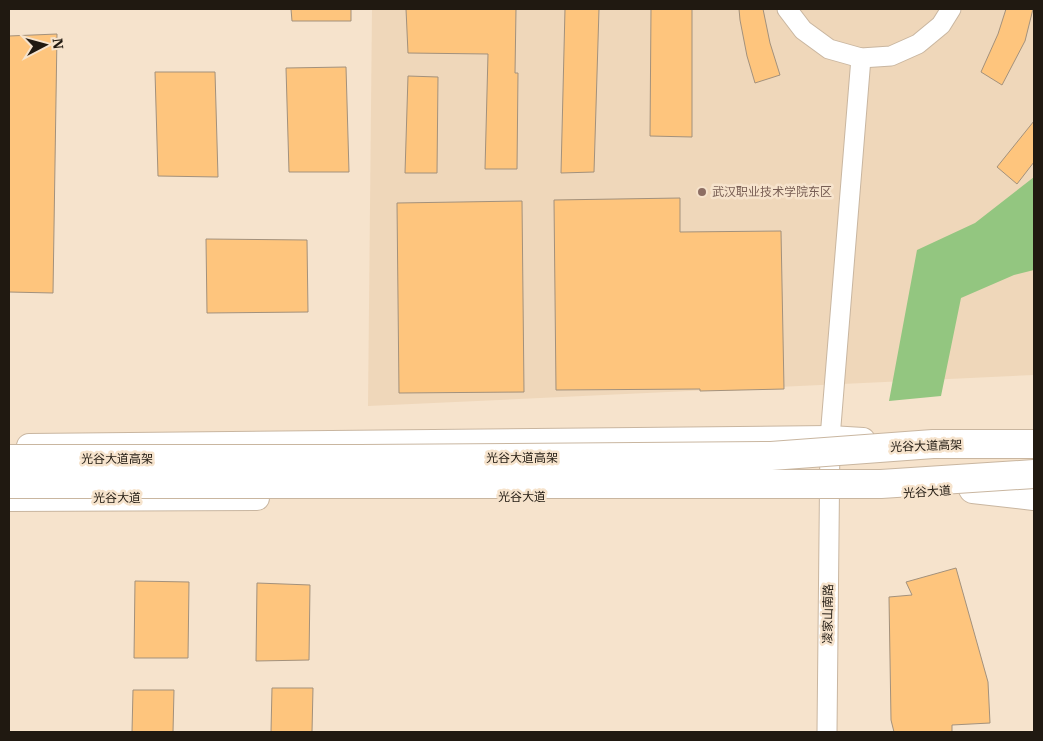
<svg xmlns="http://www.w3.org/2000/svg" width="1043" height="741" viewBox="0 0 1043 741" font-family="'IBM Plex Serif','Noto Sans SC',serif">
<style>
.built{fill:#efd7ba}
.forest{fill:#93c680}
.building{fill:#fec57d;stroke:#a3917c}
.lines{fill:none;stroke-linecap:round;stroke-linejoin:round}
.minor-casing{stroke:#c9b6a0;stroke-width:21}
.major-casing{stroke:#c9b6a0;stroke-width:26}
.highway-casing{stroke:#c9b6a0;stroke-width:30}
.minor{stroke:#fff;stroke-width:19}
.major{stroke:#fff;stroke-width:24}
.highway{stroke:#fff;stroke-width:28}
.highway-bridge-casing{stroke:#c9b6a0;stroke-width:30;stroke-linecap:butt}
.highway-bridge{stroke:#fff;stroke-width:28}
.education-dot{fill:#8d6e63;stroke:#f6e3cc;stroke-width:2}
.labels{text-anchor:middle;stroke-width:5;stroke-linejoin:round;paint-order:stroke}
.education-label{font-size:12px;fill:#785e54;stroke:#f6e3cc;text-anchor:start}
.street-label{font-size:12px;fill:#201911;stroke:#f6e3cc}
</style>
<rect width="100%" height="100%" fill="#f6e3cc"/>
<polygon class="built" points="372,9 1034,9 1034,375 368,406"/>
<polygon class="forest" points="1034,177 1034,270 1014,275 961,298 941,396 889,401 917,250 975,223"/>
<g class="building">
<polygon points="291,9 351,9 351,21 292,21"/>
<polygon points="406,9 516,9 515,73 518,73 517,169 485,169 488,54 408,53"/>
<polygon points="565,9 599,9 594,172 561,173"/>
<polygon points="651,9 692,9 692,137 650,136"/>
<polygon points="739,9 763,9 770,43 780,75 755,83 747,56 740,20"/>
<polygon points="1006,9 1033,9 1025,41 1002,85 981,72 998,34"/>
<polygon points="57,34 53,293 9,292 9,36"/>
<polygon points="346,67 349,172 289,172 286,68"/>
<polygon points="155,72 215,72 218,177 158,176"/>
<polygon points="408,76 438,77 437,173 405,173"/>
<polygon points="1034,121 1034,162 1017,184 997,167"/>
<polygon points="680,198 680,232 781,231 784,389 700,391 700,389 556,390 554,200"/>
<polygon points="522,201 524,392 399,393 397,203"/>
<polygon points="206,239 307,240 308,312 207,313"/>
<polygon points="956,568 988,682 990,723 952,725 952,732 894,732 891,720 889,597 912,595 906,582"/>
<polygon points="135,581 189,582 188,658 134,658"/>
<polygon points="257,583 310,585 309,660 256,661"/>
<polygon points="272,688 313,688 312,732 271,732"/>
<polygon points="133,690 174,690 173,732 132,732"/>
</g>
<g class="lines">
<g class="minor-casing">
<g id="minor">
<polyline points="787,9 803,30 829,49 861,58 891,56 918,44 941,25 951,9"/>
<polyline points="827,732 830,438 861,58"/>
</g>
</g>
<g class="major-casing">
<g id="major">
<polyline points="29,446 830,438 863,440"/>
<polyline points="9,499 257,498"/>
</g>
</g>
<g class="highway-casing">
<polyline id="highway" points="973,489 1034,496"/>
</g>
<use href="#minor" class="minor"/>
<use href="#major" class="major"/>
<use href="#highway" class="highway"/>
<g class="highway-bridge-casing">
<g id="highway-bridge">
<polyline points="9,459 359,459 771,456 933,444 1034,444"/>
<polyline points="9,484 881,484 1034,474"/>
</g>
</g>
<use href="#highway-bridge" class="highway-bridge"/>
</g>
<circle class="education-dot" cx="702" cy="192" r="5"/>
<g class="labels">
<g class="education-label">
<text x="712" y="196">武汉职业技术学院东区</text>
</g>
<g class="street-label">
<text transform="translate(926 446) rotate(-2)" y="4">光谷大道高架</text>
<text x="522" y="462">光谷大道高架</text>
<text x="117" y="463">光谷大道高架</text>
<text transform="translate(927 492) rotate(-4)" y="4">光谷大道</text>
<text x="522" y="501">光谷大道</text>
<text x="117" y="502">光谷大道</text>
<text transform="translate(828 614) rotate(-89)" y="4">凌家山南路</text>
</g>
</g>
<rect width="1043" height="741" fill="none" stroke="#201911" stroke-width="20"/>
<g transform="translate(45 45) rotate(84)" stroke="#f6e3cc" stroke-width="4" paint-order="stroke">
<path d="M0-4L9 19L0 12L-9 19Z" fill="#201911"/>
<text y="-8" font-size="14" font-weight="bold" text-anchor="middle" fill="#201911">N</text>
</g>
</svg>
